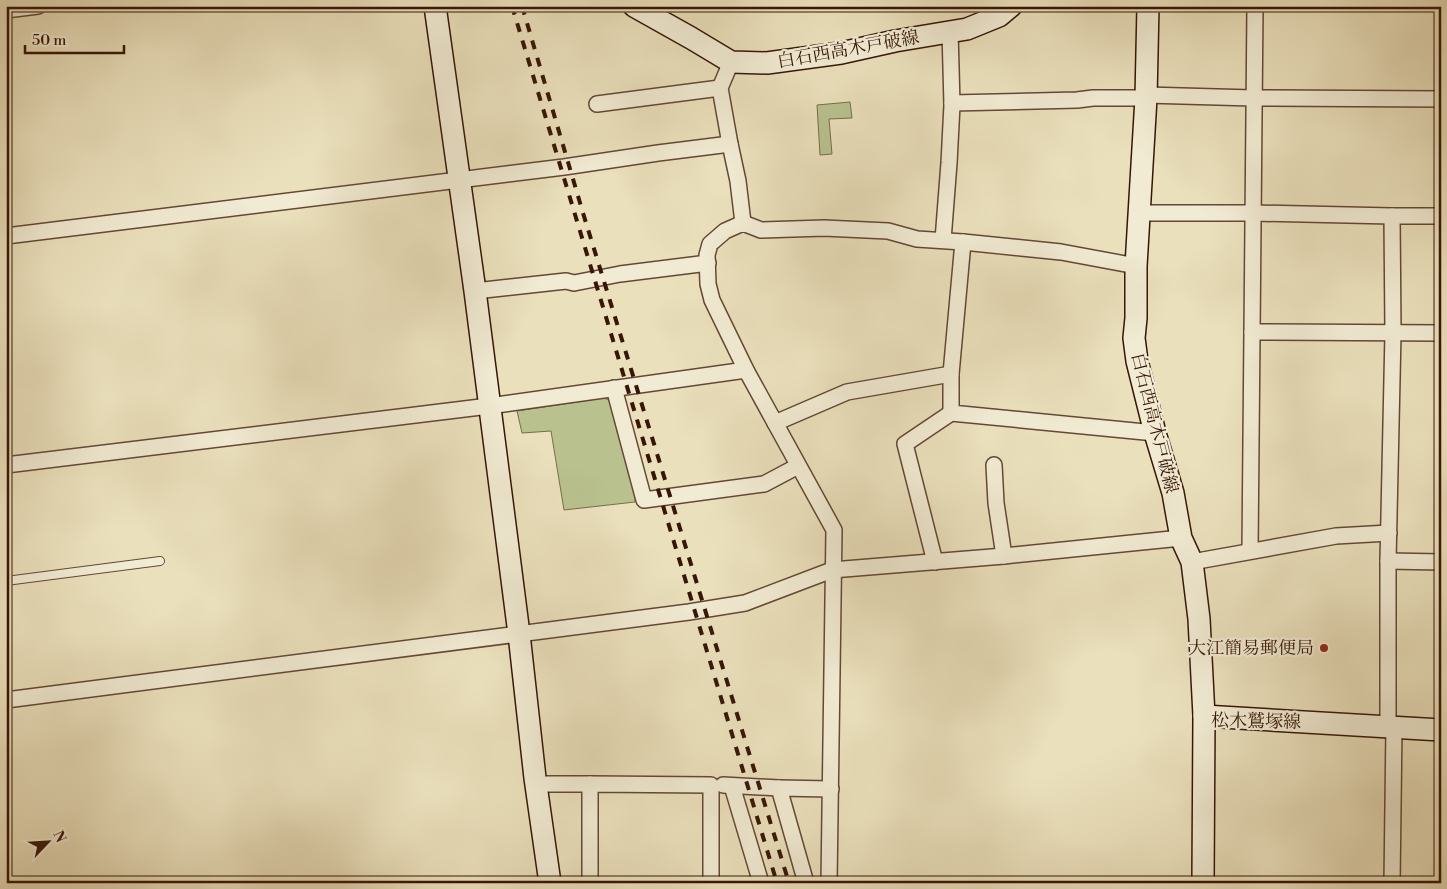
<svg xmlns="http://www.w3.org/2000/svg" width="1447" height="889" viewBox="0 0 1447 889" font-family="'Libre Bodoni','Noto Serif JP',serif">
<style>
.green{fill:#b9c28f;stroke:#786c4a}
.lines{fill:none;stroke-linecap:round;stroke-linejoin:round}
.lane-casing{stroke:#644834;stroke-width:10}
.street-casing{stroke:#644834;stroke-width:18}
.secondary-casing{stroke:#371606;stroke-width:24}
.lane{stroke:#f1ebd3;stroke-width:8}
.street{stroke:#f1ebd3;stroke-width:15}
.secondary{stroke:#f1ebd3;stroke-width:21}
.rail{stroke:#371606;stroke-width:4;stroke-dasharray:9 9;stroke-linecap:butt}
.poi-dot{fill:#8f2418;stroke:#f1ebd3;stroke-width:2}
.labels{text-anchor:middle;stroke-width:4.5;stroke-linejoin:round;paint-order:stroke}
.street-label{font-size:18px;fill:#371606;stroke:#f1ebd3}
.poi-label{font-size:18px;fill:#371606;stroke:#f1ebd3;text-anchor:end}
</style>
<rect width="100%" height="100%" fill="#eae0bc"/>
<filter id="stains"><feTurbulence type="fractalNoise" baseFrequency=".004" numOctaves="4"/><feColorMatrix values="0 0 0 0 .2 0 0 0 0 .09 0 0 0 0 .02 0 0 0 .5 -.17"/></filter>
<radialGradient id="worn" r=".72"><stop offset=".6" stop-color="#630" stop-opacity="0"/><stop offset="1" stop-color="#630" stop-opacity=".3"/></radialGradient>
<g class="green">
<polygon points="850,102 852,118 829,119 832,154 820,155 817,105"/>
<polygon points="603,398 610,400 636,486 635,502 564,510 551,431 522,433 517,411"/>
</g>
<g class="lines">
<g class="lane-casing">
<polyline id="lane" points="6,581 160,561"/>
</g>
<g class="street-casing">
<g id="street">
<polyline points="6,10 38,6"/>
<polyline points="731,62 720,88 730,144 738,181 743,223"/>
<polyline points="1146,95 1253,98 1441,99"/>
<polyline points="952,103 1077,100 1093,98 1146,98"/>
<polyline points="597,104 720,88"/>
<polyline points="1140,213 1254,213 1392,216 1441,216"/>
<polyline points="6,236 564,167 658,153 730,144"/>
<polyline points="943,240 949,163 952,105 950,31"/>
<polyline points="963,242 951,374 951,413 1155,433"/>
<polyline points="475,291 566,281 574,283 620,274 708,263"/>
<polyline points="1252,332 1441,333"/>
<polyline points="614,388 644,500 764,484 798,466"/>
<polyline points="775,423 847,392 951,374"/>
<polyline points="6,465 489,406 746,370"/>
<polyline points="994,465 996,503 1004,556"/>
<polyline points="1250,551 1255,6"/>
<polyline points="1388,561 1441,562"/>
<polyline points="935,562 905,444 951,413"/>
<polyline points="1192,562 1336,536 1389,533"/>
<polyline points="6,700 689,612 745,603 832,570 1004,556 1181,538"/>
<polyline points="1388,727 1388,561 1393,333 1392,216"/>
<polyline points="536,784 590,784"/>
<polyline points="723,785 779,788"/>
<polyline points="732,786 761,883"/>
<polyline points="590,883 590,784 711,785 711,883"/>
<polyline points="806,883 779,788 831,789"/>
<polyline points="829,883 834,530 746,370 712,300 708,284 707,255 710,244 725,231 743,223 761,230 824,228 888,231 917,239 963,242 1061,252 1136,266"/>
<polyline points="1392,883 1394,727"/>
</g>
</g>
<g class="secondary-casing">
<g id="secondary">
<polyline points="435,6 475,291 519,634 535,778 550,883"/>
<polyline points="634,6 691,38 731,62 767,63 841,53 895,41 967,29 999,16 1011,6"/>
<polyline points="1148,6 1146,98 1136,266 1136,318 1134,338 1137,361 1155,433 1173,493 1181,538 1192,562 1199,619 1204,716 1203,883"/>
<polyline points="1204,716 1441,730"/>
</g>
</g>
<use href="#lane" class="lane"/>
<use href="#street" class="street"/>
<use href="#secondary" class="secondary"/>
<g class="rail">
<polyline points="512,6 777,883"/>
<polyline points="522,6 583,213 789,883"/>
</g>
</g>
<circle class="poi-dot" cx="1324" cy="648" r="5"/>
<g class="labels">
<g class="street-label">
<text transform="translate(848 49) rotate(-10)" y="6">白石西高木戸破線</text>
<text transform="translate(1155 423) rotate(76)" y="6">白石西高木戸破線</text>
<text transform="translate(1256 721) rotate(1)" y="6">松木鷲塚線</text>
</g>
<g class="poi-label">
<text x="1314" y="654">大江簡易郵便局</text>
</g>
</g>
<rect width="1447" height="889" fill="none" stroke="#eae0bc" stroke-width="25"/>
<rect x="8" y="8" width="1432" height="874" fill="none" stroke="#371606" stroke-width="2.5"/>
<rect x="12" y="12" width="1422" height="864" fill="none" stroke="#371606"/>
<g transform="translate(48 842) rotate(65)" stroke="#f1ebd3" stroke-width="4" paint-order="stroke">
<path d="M0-4L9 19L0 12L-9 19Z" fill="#371606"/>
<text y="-8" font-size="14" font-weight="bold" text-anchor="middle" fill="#371606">N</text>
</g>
<path d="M25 45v8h99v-8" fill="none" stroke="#371606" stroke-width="2.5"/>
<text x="32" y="45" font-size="15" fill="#371606" stroke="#f1ebd3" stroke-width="4" paint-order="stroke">50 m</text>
<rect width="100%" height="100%" filter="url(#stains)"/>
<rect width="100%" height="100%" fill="url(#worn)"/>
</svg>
